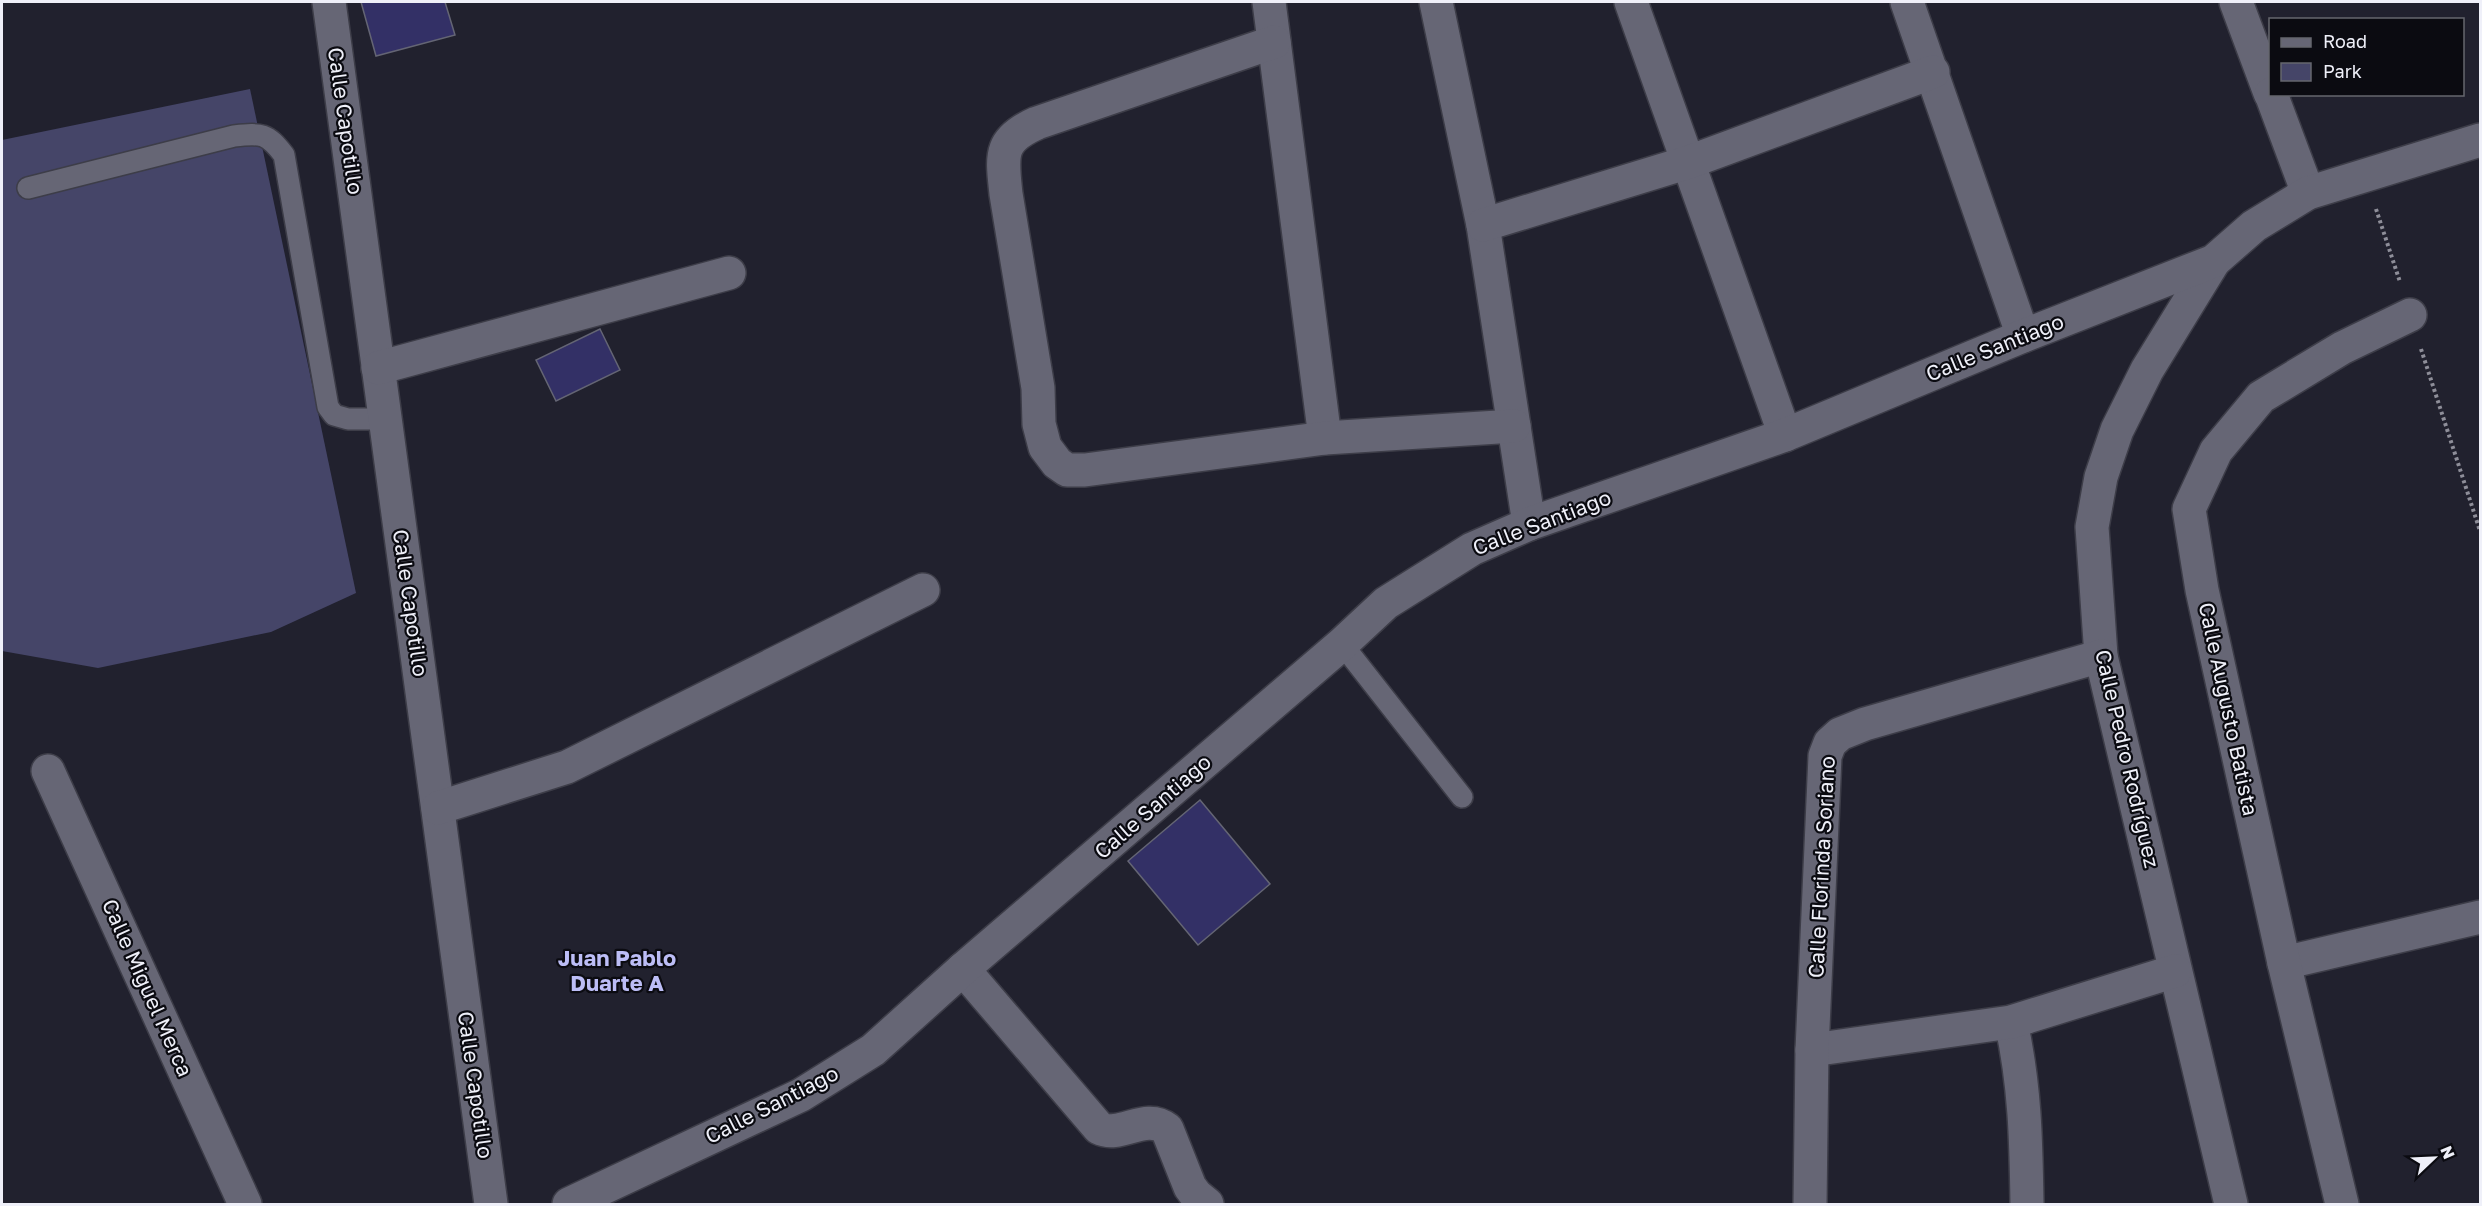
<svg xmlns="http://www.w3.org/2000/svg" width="2482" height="1206" viewBox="0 0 2482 1206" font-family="'Golos Text',sans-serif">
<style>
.green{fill:#454568}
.building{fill:#333066;stroke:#646574;stroke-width:1.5}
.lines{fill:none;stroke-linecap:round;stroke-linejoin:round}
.service-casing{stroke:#3d3d48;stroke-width:24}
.minor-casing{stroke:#3d3d48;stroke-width:36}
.path{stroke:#8e8e99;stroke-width:4;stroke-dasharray:3 3;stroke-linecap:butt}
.service{stroke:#666675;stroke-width:21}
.minor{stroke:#666675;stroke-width:33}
.labels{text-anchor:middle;stroke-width:4.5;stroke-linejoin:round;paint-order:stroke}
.street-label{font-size:21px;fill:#eff0f9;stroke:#0b0b11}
.neighbourhood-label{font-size:22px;font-weight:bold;fill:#bcbdf6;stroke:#0b0b11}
</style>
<rect width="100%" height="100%" fill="#21212e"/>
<polygon class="green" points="250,89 356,593 271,632 98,668 2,651 2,140"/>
<g class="building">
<polygon points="361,2 445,2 455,35 376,56"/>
<polygon points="600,329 620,370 556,401 536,360"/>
<polygon points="1200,800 1270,884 1198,945 1128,861"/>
</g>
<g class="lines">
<g class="service-casing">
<g id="service">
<path d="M28 188 234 136C262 133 267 133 284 155L328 407 334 415 348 419H385"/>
<polyline points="1342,644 1462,797"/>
</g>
</g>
<g class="minor-casing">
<g id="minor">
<polyline points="329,2 491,1204"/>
<polyline points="1269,2 1325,438"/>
<polyline points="1436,2 1483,225 1529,524"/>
<polyline points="1631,2 1785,435"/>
<polyline points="1907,2 2023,336"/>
<polyline points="2236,2 2270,93"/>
<path d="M1274 42 1037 123C998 140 1002 156 1006 194L1038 388 1039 424 1045 447 1057 463 1067 470H1085L1325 438 1514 426"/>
<polyline points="2271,94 2308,193"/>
<polyline points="1483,225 1689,162 1933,72"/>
<polyline points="2214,261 2147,370 2117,430 2101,477 2092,527 2101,656 2231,1204"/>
<polyline points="378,368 729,273"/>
<polyline points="48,771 245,1204"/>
<polyline points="438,808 567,767 923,590"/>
<polyline points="2284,963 2480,917"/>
<path d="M963 969 1099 1128C1121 1139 1145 1112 1167 1129L1190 1187 1196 1195 1207 1204"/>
<path d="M2011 1022C2025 1086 2026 1139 2027 1204"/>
<polyline points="1812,1050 2011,1022 2175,971"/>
<polyline points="569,1204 801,1095 873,1050 963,969 1342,644 1386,603 1472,549 1529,524 1785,435 2023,336 2214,261 2254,226 2308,193 2480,140"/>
<polyline points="1810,1204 1812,1050 1825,756 1830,743 1840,734 1865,724 2101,656"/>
<polyline points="2342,1204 2284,963 2202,590 2189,509 2216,451 2261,397 2342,348 2410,315"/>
</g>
</g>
<g class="path">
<polyline points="2376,209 2400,282"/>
<polyline points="2421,349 2480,531"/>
</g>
<use href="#service" class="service"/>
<use href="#minor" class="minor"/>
</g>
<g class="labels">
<g class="street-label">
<text transform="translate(345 121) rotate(82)" y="7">Calle Capotillo</text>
<text transform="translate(1995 348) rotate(-22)" y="7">Calle Santiago</text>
<text transform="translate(1542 523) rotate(-21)" y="7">Calle Santiago</text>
<text transform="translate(410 603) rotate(82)" y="7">Calle Capotillo</text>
<text transform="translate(2228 709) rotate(78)" y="7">Calle Augusto Batista</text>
<text transform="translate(2127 759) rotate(77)" y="7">Calle Pedro Rodríguez</text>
<text transform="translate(1153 807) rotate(-41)" y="7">Calle Santiago</text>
<text transform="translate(1822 867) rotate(-87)" y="7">Calle Florinda Soriano</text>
<text transform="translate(147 988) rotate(66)" y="7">Calle Miguel Merca</text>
<text transform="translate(475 1085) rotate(82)" y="7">Calle Capotillo</text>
<text transform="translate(772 1105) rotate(-27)" y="7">Calle Santiago</text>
</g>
<g class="neighbourhood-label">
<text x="617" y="966">Juan Pablo<tspan x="617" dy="25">Duarte A</tspan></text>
</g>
</g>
<rect width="2482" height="1206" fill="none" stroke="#eff0f9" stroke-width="6"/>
<rect x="2269" y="18" width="195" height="78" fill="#0b0b11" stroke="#66676e" stroke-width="1.5"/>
<rect x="2281" y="38" width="30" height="9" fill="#666675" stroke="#66676e" stroke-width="1.5"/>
<text x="2323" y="48" font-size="18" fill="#eff0f9">Road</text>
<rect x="2281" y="63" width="30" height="18" fill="#454568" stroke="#66676e" stroke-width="1.5"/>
<text x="2323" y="78" font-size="18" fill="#eff0f9">Park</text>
<g transform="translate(2434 1158) rotate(67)" stroke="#0b0b11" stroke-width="4.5" paint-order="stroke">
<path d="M0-4.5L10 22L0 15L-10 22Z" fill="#eff0f9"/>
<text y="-9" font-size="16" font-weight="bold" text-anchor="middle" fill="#eff0f9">N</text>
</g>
</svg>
